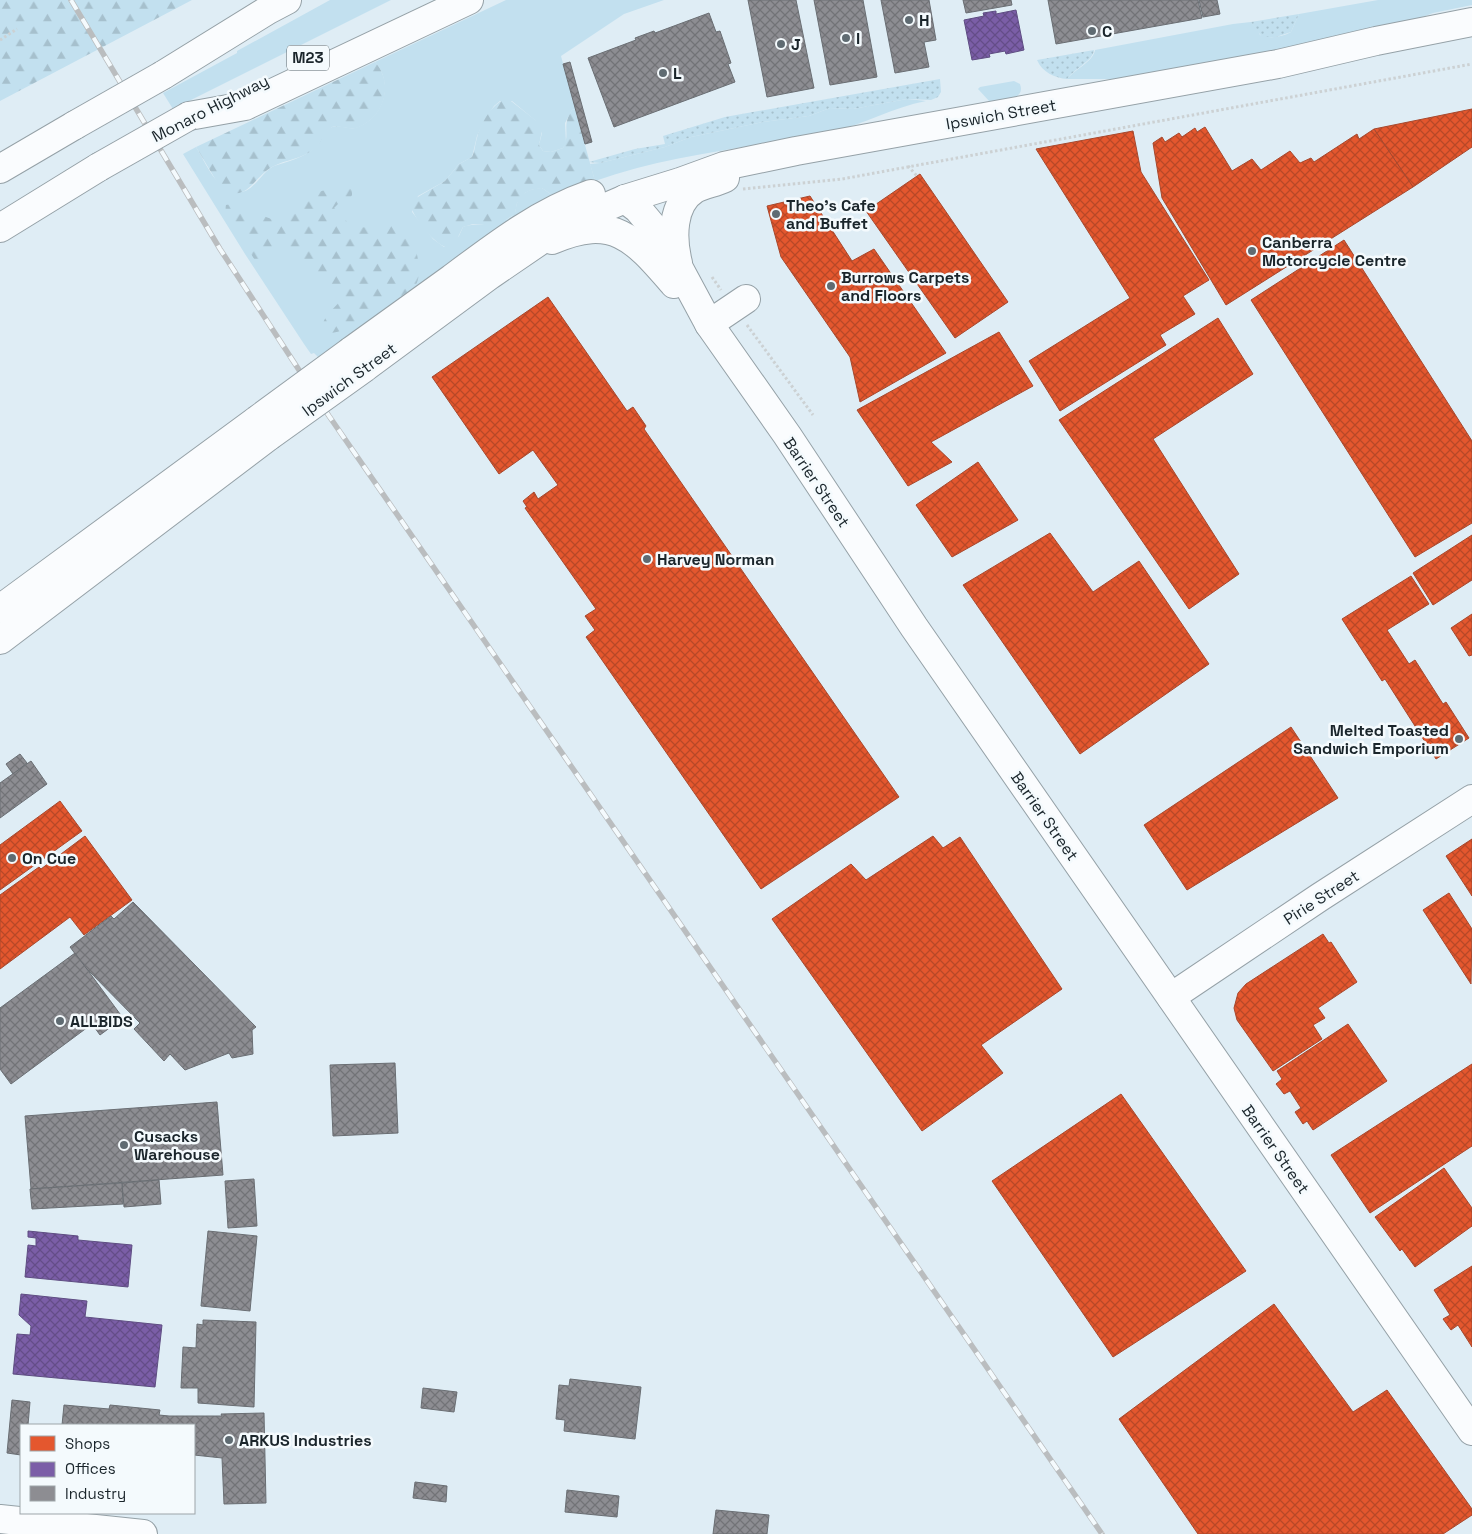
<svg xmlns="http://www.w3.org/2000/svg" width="1472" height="1534" viewBox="0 0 1472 1534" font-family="'Space Grotesk',sans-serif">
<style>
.grass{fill:#c2e0ef}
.forest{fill:url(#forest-firs)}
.garden{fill:url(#garden-dots)}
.shops{fill:url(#shops-cross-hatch);stroke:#a7482d}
.offices{fill:url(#offices-cross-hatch);stroke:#5e4d82}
.industry{fill:url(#industry-cross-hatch);stroke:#6a6e73}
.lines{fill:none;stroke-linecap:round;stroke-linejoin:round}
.minor-casing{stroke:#95a1a7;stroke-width:30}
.major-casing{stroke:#95a1a7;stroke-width:30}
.highway-casing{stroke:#95a1a7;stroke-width:30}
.path{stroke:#ccd1d3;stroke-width:3;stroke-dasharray:2.5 2.5;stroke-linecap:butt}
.minor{stroke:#fafcfe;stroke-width:28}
.major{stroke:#fafcfe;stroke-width:28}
.highway{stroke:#fafcfe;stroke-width:28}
.rail-casing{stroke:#babdbf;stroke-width:5.5}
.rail{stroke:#f4fafd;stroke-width:4;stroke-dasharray:11;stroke-linecap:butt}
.major-bridge-casing{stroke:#95a1a7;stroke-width:30;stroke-linecap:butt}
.highway-bridge-casing{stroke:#95a1a7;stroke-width:30;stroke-linecap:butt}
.major-bridge{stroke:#fafcfe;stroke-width:28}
.highway-bridge{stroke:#fafcfe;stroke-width:28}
.poi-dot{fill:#5f6b72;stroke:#f4fafd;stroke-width:2}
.labels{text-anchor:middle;stroke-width:5;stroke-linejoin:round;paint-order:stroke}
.shield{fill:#f4fafd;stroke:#5b656a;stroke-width:1}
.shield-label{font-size:15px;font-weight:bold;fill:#1a252b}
.poi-label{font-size:16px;font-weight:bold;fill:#1a252b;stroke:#f4fafd;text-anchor:start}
.street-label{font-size:16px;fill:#1a252b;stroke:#f4fafd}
</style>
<defs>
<pattern id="forest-firs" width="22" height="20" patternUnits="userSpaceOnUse" patternTransform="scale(1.25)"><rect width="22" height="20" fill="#c2e0ef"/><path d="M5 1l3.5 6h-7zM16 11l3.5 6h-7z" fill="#a6c0cd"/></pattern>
<pattern id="garden-dots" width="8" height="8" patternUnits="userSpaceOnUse" patternTransform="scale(1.25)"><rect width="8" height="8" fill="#c2e0ef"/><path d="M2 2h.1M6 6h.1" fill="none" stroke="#a6c0cd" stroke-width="1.8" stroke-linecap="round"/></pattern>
<pattern id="shops-cross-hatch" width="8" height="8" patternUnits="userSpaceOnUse" patternTransform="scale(1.25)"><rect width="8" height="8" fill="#e4572e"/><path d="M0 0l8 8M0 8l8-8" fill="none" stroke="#b84827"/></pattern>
<pattern id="offices-cross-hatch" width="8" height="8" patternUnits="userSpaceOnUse" patternTransform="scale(1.25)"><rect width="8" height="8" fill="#7b5ea7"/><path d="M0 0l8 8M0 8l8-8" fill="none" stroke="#644d88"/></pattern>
<pattern id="industry-cross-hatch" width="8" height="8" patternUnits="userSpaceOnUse" patternTransform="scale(1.25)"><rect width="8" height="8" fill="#8d8d92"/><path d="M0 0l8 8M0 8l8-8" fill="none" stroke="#727377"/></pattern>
</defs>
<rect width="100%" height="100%" fill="#dfedf5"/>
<g class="grass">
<polygon points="330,0 391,0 173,109 163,93 237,53 237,51"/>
<path d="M506 0H664L624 14 561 56 575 109 572 110 565 123 566 143 563 148 551 152 543 151 539 145 542 133 536 121 512 101H500L494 106 484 121 477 136 472 157 459 164 445 181 418 196 412 212 433 239 444 247 459 236 463 227C471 224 477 225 486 225 495 225 503 222 511 217 517 213 515 209 517 203 520 193 532 188 542 188L552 195H556L318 357 314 353 311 354 304 344 245 254 183 154 196 147C207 165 215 189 238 192 253 194 262 171 274 166 289 161 304 158 315 147 322 141 323 131 332 127 341 124 349 131 358 127 384 117 394 83 375 62Z"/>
<path d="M1378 0H1472V5L1433 13 1386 31 1122 79H1067C1075 69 1093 62 1095 50L1233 24 1251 22 1258 30 1260 35C1270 39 1282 37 1291 32L1299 14Z"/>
<path d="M1014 81 1020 84C1022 90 1021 93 1016 97L990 102 978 89 980 87Z"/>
<path d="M907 99 926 101C893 107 864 125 832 131 753 148 671 154 595 181L590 164 600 163 665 147 691 137 763 122 809 116 830 108 853 109Z"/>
</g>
<g class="forest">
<polygon points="0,0 192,0 0,101"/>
<path d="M375 62C394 83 385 116 359 127 350 131 341 125 332 127 323 133 322 142 315 148 301 160 286 159 272 167 252 178 244 210 217 182L196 147Z"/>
<path d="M507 98 543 126 539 145 543 151 551 152 563 148C571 134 561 126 572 110L575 109 595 181 556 195H552L542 188 531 190 525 193 517 203 515 214 496 226 473 224 463 227 456 241 449 248C436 247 408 213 411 201L445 181 459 164 472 157C475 151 475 144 477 138 481 122 492 104 507 98Z"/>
<path d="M340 187H348L352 190V195L348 202 338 204 334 208 342 214 350 227 355 228C390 226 411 215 418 260 419 268 420 280 415 286 406 296 389 300 378 307 373 310 371 313 367 317 358 325 340 333 328 333L323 324C327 309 342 306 344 291 334 283 324 286 315 280 293 265 317 243 272 252L262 266C253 261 251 252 245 244 238 233 223 219 226 205L231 204 282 223C292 218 293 206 302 199 313 191 328 190 340 187Z"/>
</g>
<g class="garden">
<polygon points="1299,14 1291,32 1276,37 1262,37 1251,22"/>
<path d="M1094 50C1093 61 1075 68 1067 79 1055 78 1042 72 1037 60Z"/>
<polygon points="940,79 941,92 938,97 931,100 907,99 853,109 830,108 809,116 763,122 691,137 665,147 600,163 589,162 635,149 665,144 663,136 725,117"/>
</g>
<g class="shops">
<polygon points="1472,109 1472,147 1413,187 1374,129"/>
<polygon points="1205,127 1232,171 1252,159 1261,170 1290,151 1300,163 1311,158 1314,162 1357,134 1359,139 1374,129 1413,187 1226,305 1162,198 1153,143 1162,137 1165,142 1179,133 1182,137 1195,128 1197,132"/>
<polygon points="1133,131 1141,172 1209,280 1183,296 1195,314 1160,335 1166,345 1060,411 1029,361 1130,298 1036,149"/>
<polygon points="920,174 1008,302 955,338 866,211"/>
<polygon points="810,196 852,261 874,249 946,353 860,402 850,357 781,257 767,206"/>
<polygon points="1344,240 1472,441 1472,523 1415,557 1251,300"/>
<polygon points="548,297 627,411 633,407 646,426 644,429 899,797 761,889 586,637 595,630 585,616 596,609 525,508 527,507 523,501 534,492 538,499 558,485 533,450 499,474 432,377"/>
<polygon points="1218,318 1253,374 1153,439 1239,574 1189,609 1059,420"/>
<polygon points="999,332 1033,386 931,442 952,462 908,486 857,410"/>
<polygon points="978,462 1018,520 952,557 916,505"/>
<polygon points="1050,533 1093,592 1139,561 1209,664 1080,754 963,585"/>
<polygon points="1472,535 1472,580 1433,605 1413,573"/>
<polygon points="1411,576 1429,604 1387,630 1409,664 1415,660 1443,704 1446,702 1469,738 1436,759 1385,679 1382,681 1342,619"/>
<polygon points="1472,614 1472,655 1469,656 1451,628"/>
<polygon points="1291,727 1338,798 1187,890 1144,825"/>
<polygon points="60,801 82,831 0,890 0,845"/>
<polygon points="85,836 132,900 84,935 70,917 0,969 0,895 39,867 41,869"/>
<polygon points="933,836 943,848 960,837 1062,989 981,1045 1003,1073 922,1131 772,919 851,864 866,880"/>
<polygon points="1472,839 1472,896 1446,856"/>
<polygon points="1449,893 1472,929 1471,984 1423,910"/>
<polygon points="1323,934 1329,943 1331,942 1357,982 1318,1008 1325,1018 1313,1025 1322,1039 1273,1071 1237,1020 1234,1008 1238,993 1246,984"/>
<polygon points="1348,1024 1387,1081 1313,1130 1307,1121 1303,1124 1295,1112 1301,1108 1290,1091 1284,1094 1276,1084 1282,1079 1277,1071"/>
<polygon points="1472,1064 1472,1146 1370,1213 1331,1155"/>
<polygon points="1121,1094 1246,1271 1113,1357 992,1181"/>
<polygon points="1444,1168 1472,1208 1472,1226 1415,1267 1402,1249 1400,1251 1375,1217"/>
<polygon points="1472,1266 1472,1347 1458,1325 1451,1330 1443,1319 1450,1315 1434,1290"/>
<polygon points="1274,1304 1353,1412 1387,1390 1472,1509 1472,1515 1443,1534 1198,1534 1119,1419"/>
</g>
<g class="offices">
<polygon points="1016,10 1024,50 1006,54 1005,51 989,54 990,57 972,60 964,20 984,16 983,13 996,11 996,14"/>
<polygon points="28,1231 78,1236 78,1240 132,1245 128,1287 25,1277 28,1245 36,1246 36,1238 28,1237"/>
<polygon points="21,1294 87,1301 85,1317 162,1325 155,1387 13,1374 17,1334 30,1335 31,1326 19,1315"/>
</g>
<g class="industry">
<polygon points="748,0 796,0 814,88 767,97"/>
<polygon points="814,0 863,0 877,77 830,85"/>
<polygon points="881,0 929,0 936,40 924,42 929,67 895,73"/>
<polygon points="963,0 1011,0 1012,5 966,13"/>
<polygon points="1048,0 1198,0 1202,18 1056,44"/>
<polygon points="1199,0 1217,0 1220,14 1203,17"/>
<polygon points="709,13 716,32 720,31 731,63 728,64 735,82 614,127 588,58 636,40 635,38 654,31 655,33"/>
<polygon points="570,62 592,142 585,144 563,64"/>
<polygon points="20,754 27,763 13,774 6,764"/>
<polygon points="31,761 47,784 0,818 0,783"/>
<polygon points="133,902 256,1027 252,1030 253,1054 232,1058 229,1053 185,1070 170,1054 164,1061 134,1029 140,1023 85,967 70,947 111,916 114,919"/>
<polygon points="75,953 123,1018 100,1035 92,1024 11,1084 0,1069 0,1008"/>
<polygon points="395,1063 398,1133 333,1136 330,1065"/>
<polygon points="217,1102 223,1175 31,1189 25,1116"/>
<polygon points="254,1179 257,1226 228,1228 225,1181"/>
<polygon points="159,1180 161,1204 124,1207 122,1183"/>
<polygon points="122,1183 123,1204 32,1209 30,1189"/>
<polygon points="208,1231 257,1236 250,1311 201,1306"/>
<polygon points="203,1320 256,1322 254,1407 198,1403 198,1388 181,1388 183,1347 196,1348 197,1324 203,1325"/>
<polygon points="570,1379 641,1387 635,1439 564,1431 565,1420 556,1419 559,1385 569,1386"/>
<polygon points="423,1388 457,1392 454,1412 421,1408"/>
<polygon points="12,1400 30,1402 28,1425 21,1425 21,1455 7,1453"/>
<polygon points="64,1405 109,1409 110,1405 160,1410 159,1415 169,1416 222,1416 221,1414 264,1413 266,1503 224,1504 222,1458 194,1455 194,1425 62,1425"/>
<polygon points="415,1482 447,1486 446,1502 413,1498"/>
<polygon points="567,1490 619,1496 617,1517 565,1512"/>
<polygon points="716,1510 769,1515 767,1534 713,1534"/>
</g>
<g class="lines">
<g class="minor-casing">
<g id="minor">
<polyline points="625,199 638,209 658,233 680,270 709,324 787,435 914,627 1472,1431"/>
<path d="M552 240C614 213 635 239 674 284"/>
<path d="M678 263C672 239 671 204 695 189 704 184 715 183 725 178"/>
<polyline points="709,324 746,299"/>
<polyline points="1171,997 1320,897 1472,799"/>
<polyline points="0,1519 143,1534"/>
</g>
</g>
<g class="major-casing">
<g id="major">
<path d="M351 351C384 327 418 303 451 279 495 246 539 212 591 194"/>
<polyline points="364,368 490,275 550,234 569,223 625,199 680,182 724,166 796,151 1278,64 1376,41 1472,22"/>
<polyline points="0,609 257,420"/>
<polyline points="0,640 269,436"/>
</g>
</g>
<g class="highway-casing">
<g id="highway">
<polyline points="163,75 268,10 287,0"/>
<polyline points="189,116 245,106 469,0"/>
<polyline points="0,169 75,125"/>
<polyline points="0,228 99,167"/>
</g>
</g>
<g class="path">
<polyline points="0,40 17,29"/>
<polyline points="908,166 917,176"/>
<polyline points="743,189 842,179 1472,64"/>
<polyline points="712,277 721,290"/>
<polyline points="747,325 813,415"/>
</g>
<use href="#minor" class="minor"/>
<use href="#major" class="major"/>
<use href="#highway" class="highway"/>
<g class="rail-casing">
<polyline id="rail" points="71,0 220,249 329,416 1102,1534"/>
</g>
<use href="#rail" class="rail"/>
<g class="major-bridge-casing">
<g id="major-bridge">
<polyline points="257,420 351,351"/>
<polyline points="269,436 364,368"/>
</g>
</g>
<g class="highway-bridge-casing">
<g id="highway-bridge">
<polyline points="75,125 163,75"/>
<polyline points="99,167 189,116"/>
</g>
</g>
<use href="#major-bridge" class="major-bridge"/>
<use href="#highway-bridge" class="highway-bridge"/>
</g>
<g class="poi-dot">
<circle cx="909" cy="20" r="5"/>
<circle cx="1092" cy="31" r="5"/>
<circle cx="846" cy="38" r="5"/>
<circle cx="781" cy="44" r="5"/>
<circle cx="663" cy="73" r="5"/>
<circle cx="776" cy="214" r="5"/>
<circle cx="1252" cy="251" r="5"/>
<circle cx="831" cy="286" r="5"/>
<circle cx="647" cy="559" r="5"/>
<circle cx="1459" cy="739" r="5"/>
<circle cx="12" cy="858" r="5"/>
<circle cx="60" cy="1021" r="5"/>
<circle cx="124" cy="1145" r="5"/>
<circle cx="229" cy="1440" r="5"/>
</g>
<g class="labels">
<rect class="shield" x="287" y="45.5" width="42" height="25" rx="4"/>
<g class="shield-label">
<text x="308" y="63">M23</text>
</g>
<g class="poi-label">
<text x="919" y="26">H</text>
<text x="1102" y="37">C</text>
<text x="856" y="44">I</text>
<text x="791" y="50">J</text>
<text x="673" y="79">L</text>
<text x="786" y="211">Theo's Cafe<tspan x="786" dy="18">and Buffet</tspan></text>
<text x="1262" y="248">Canberra<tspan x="1262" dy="18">Motorcycle Centre</tspan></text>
<text x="841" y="283">Burrows Carpets<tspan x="841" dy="18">and Floors</tspan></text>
<text x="657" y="565">Harvey Norman</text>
<text x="1449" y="736" text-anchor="end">Melted Toasted<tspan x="1449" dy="18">Sandwich Emporium</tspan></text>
<text x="22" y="864">On Cue</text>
<text x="70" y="1027">ALLBIDS</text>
<text x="134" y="1142">Cusacks<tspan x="134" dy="18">Warehouse</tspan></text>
<text x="239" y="1446">ARKUS Industries</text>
</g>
<g class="street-label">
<text transform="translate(210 108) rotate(-27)" y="6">Monaro Highway</text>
<text transform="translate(1001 114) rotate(-10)" y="6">Ipswich Street</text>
<text transform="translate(349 379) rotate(-36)" y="6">Ipswich Street</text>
<text transform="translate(817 482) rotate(56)" y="6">Barrier Street</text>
<text transform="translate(1045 816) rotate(55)" y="6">Barrier Street</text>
<text transform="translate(1321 897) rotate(-33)" y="6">Pirie Street</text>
<text transform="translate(1276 1149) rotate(55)" y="6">Barrier Street</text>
</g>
</g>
<rect x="20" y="1424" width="175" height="90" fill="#f4fafd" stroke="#9da5a9"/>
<rect x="30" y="1436" width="25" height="15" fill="#e4572e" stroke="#9da5a9"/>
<text x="65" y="1449" font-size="15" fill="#1a252b">Shops</text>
<rect x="30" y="1462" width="25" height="15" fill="#7b5ea7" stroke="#9da5a9"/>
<text x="65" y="1474" font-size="15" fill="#1a252b">Offices</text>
<rect x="30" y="1486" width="25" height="15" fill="#8d8d92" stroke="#9da5a9"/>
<text x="65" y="1499" font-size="15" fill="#1a252b">Industry</text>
</svg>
